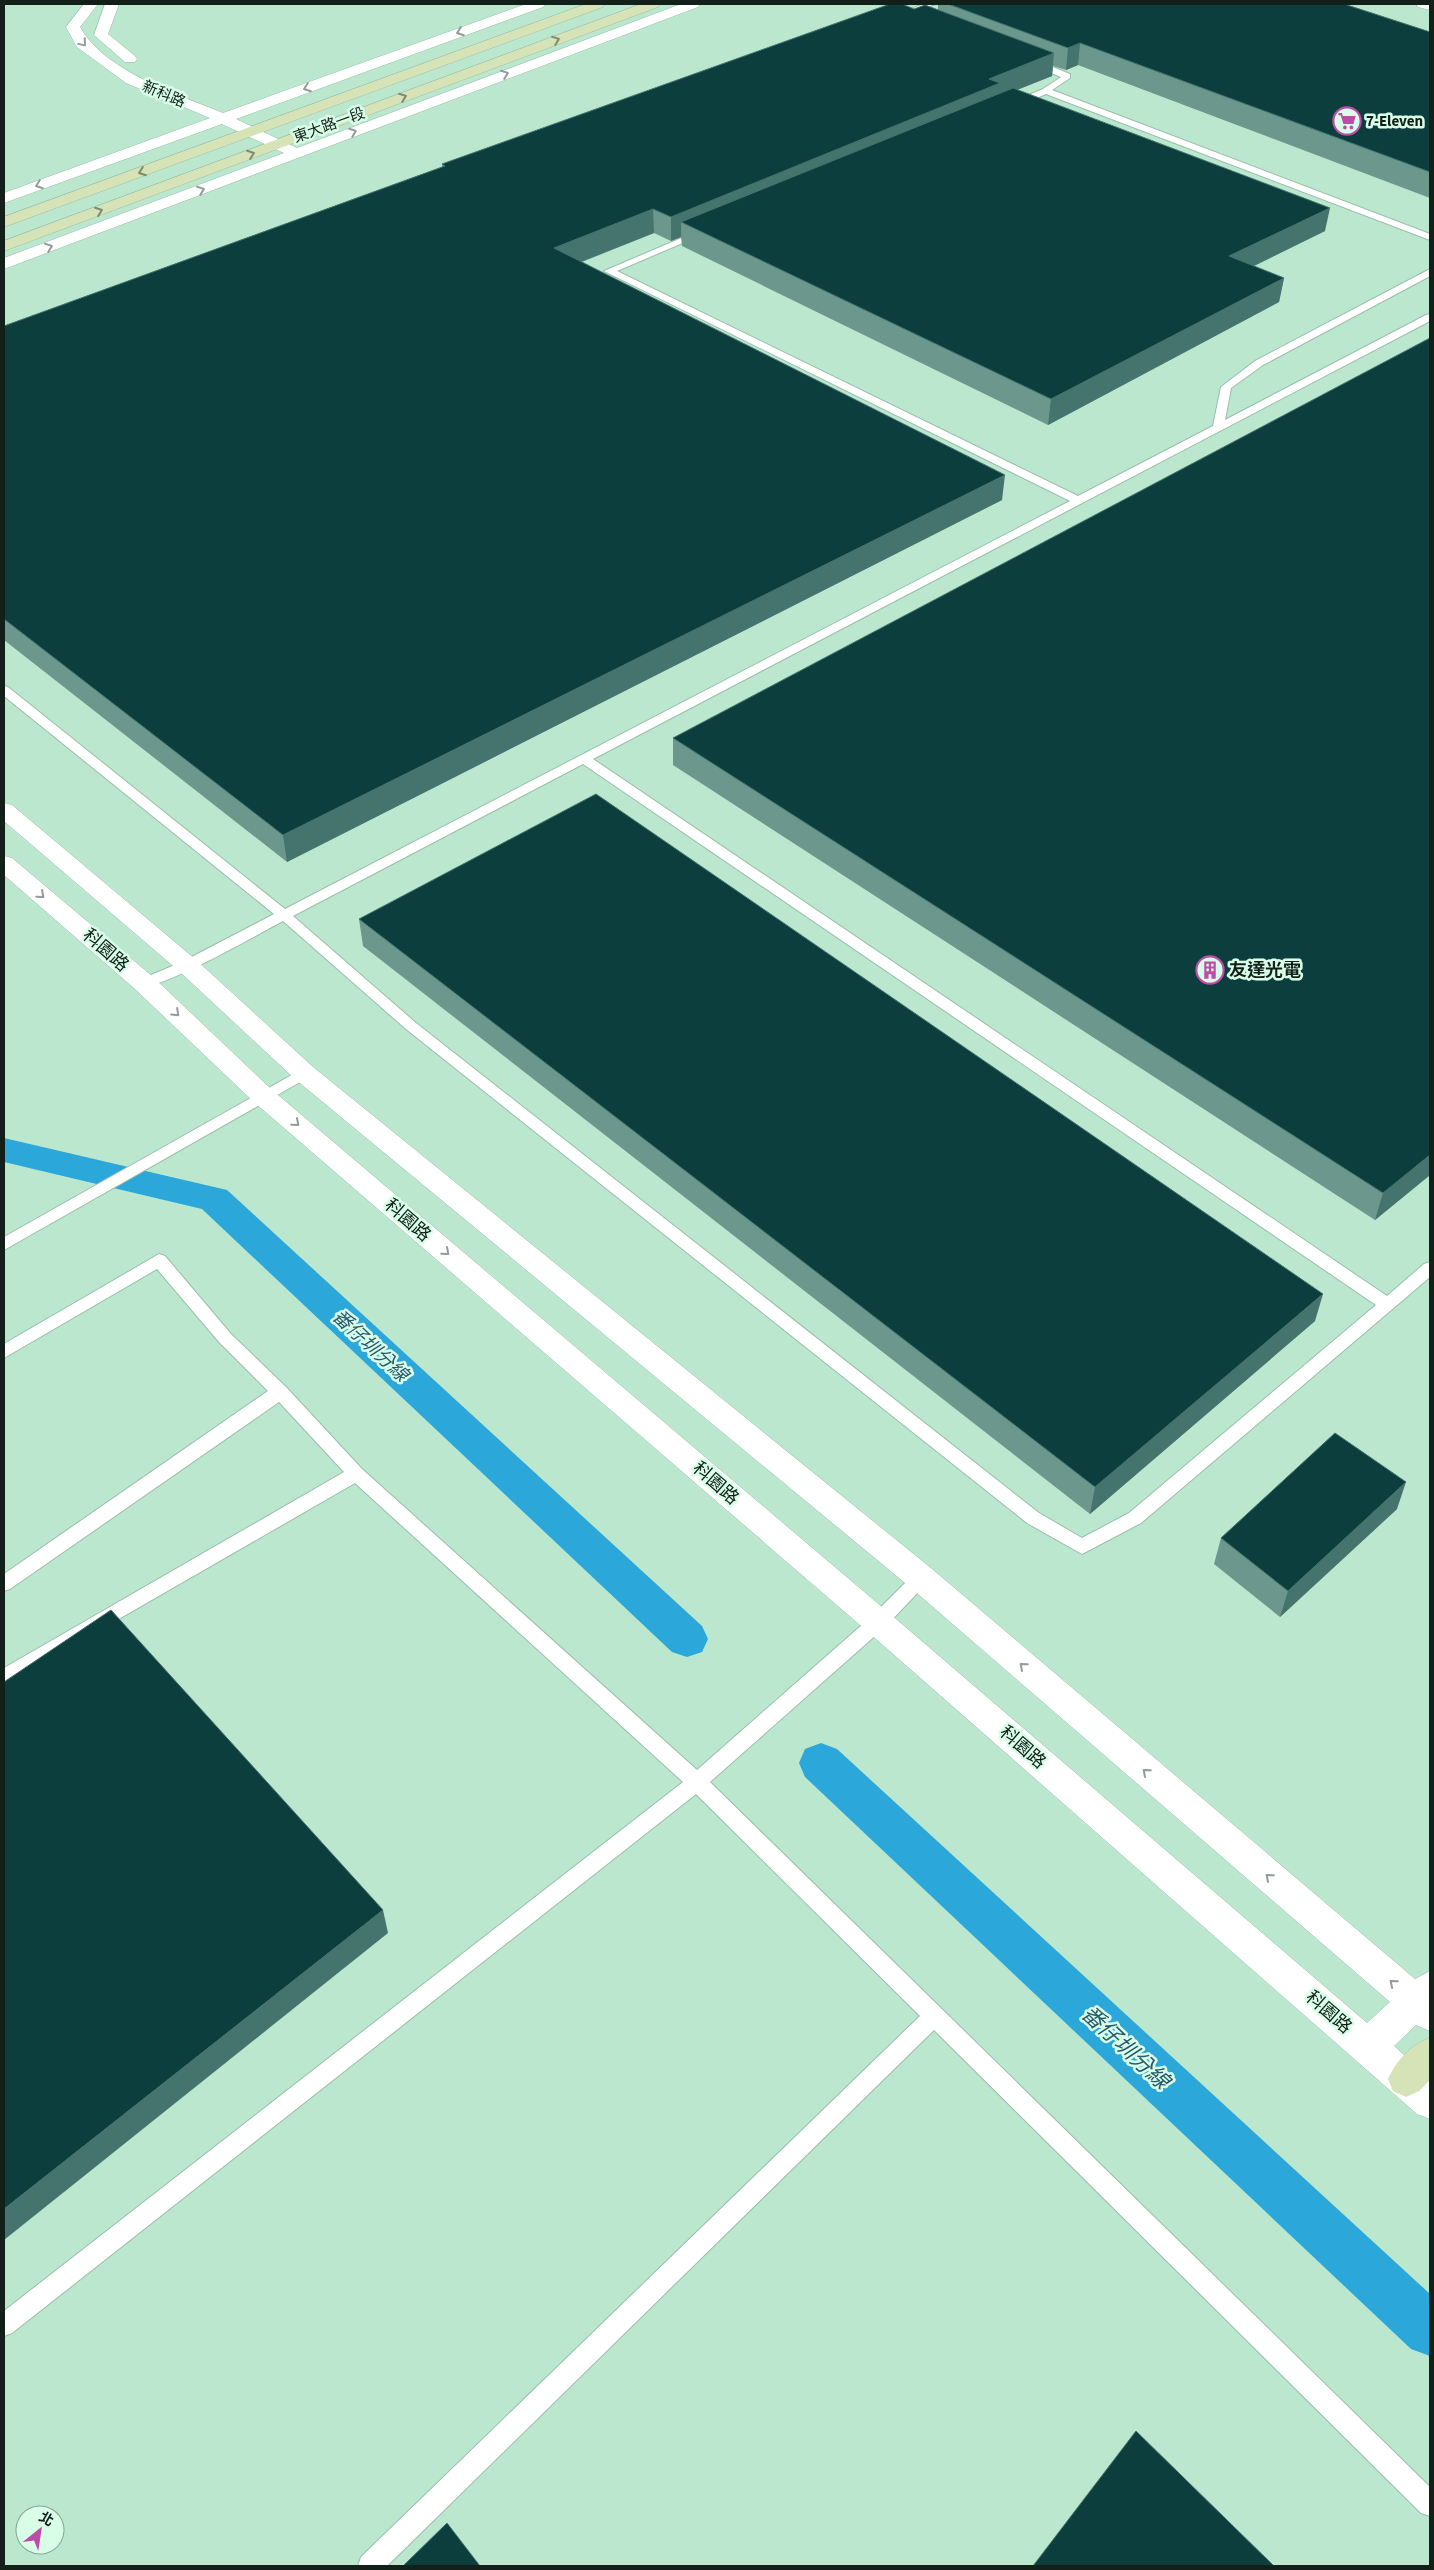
<svg xmlns="http://www.w3.org/2000/svg" width="1434" height="2570" viewBox="0 0 1434 2570" font-family="'Source Sans 3','Noto Sans TC',sans-serif">
<style>
.built{fill:#bae7ce;fill-rule:evenodd}
.lines{fill:none;stroke-linecap:round;stroke-linejoin:round}
.canal{fill:#2ba7d9;fill-rule:evenodd}
.lane-casing{stroke:#9abeaa;stroke-width:2}
.street-casing{stroke:#9abeaa;stroke-width:1}
.secondary-casing{stroke:#9abeaa;stroke-width:1}
.lane{fill:#fff;fill-rule:evenodd}
.street{fill:#fff;fill-rule:evenodd}
.secondary{fill:#d6e3b6;fill-rule:evenodd}
.wall{fill:#6c978c}
.shaded-wall{fill:#45736d}
.building{fill:#0c3e3e;stroke:#45736d}
.oneway{stroke:#949b98}
.oneway2{stroke:#7e8b6f}
.labels{text-anchor:middle;stroke-width:5;stroke-linejoin:round;paint-order:stroke}
.far-street-label{font-size:15px;fill:#122019;stroke:#d8fee8}
.far-poi-label{font-size:15px;font-weight:bold;fill:#122019;stroke:#d8fee8;text-anchor:start}
.street-label{font-size:18px;fill:#122019;stroke:#d8fee8}
.poi-label{font-size:18px;font-weight:bold;fill:#122019;stroke:#d8fee8;text-anchor:start}
.water-label{font-size:19px;font-style:italic;fill:#2a586e;stroke:#d8fee8}
.near-water-label{font-size:22px;font-style:italic;fill:#2a586e;stroke:#d8fee8}
</style>
<rect width="100%" height="100%" fill="#cbf0db"/>
<path class="built" d="M4 4H1430V2566H4ZM25 2515H55V2545H25Z"/>
<g class="lines">
<g class="canal">
<polygon points="4,1138 227,1190 702,1626 708,1639 702,1652 687,1657 672,1652 202,1209 4,1162"/>
<polygon points="821,1743 837,1749 1430,2294 1430,2356 1411,2349 805,1777 799,1763 805,1749"/>
</g>
<g class="lane-casing">
<g id="lane">
<polygon points="924,4 935,4 908,15 901,13"/>
<polygon points="1029,60 1035,60 1070,74 1070,78 1052,90 1430,234 1430,240 1046,94 1018,106 1012,106 1012,102 1043,89 1061,77 1029,64"/>
<path d="M698 231 706 233 617 271 1078 496 1213 426 1221 387 1255 361 1430 269V276L1263 365 1231 388 1225 420 1426 315 1430 314V321L593 759 1387 1296 1424 1264 1430 1262V1277L1141 1523 1082 1554 1027 1523 406 1029 283 921C260 933 158 992 139 986L137 983 139 980 182 962 274 914 4 696V686L8 687 285 909 1070 501 604 271ZM583 764 1376 1305 1129 1513 1082 1538 1039 1513 416 1023 293 916Z"/>
<polygon points="304,1068 311,1073 309,1077 4,1250 4,1237"/>
<polygon points="159,1254 165,1256 231,1334 286,1387 362,1469 697,1770 871,1617 915,1573 921,1570 927,1573 930,1578 927,1583 885,1627 710,1782 1430,2487 1430,2516 1421,2513 934,2030 387,2566 358,2566 361,2557 920,2016 696,1794 12,2333 4,2336 4,2311 683,1782 355,1483 4,1685 4,1668 344,1472 279,1402 10,1589 4,1591 4,1574 268,1391 219,1342 157,1269 4,1358 4,1344"/>
</g>
</g>
<g class="street-casing">
<g id="street">
<path d="M84 4H98L80 27C104 71 179 95 223 113L526 4H545L543 7 236 119 297 148 681 4H700L698 7 4 269V258L284 153 222 124 4 203V193L210 118 126 83 77 47 66 27Z"/>
<polygon points="105,4 119,4 108,34 135,56 137,59 135,62 125,62 94,35"/>
<polygon points="1416,4 1430,4 1430,10 1418,7"/>
<polygon points="4,803 12,805 195,959 313,1067 932,1569 1415,1979 1430,1971 1430,2031 1416,2025 1394,2046 1430,2078 1430,2119 1417,2114 867,1631 254,1102 135,989 4,875 4,856 12,858 153,977 272,1090 889,1613 1367,2023 1390,2002 910,1587 295,1079 179,971 4,821"/>
</g>
</g>
<g class="secondary-casing">
<g id="secondary">
<polygon points="586,4 605,4 603,7 4,227 4,217"/>
<polygon points="641,4 660,4 658,7 4,251 4,241"/>
<path d="M1430 2038V2080L1419 2091 1406 2097 1393 2091 1388 2079C1396 2061 1411 2044 1430 2038Z"/>
</g>
</g>
<use href="#lane" class="lane"/>
<use href="#street" class="street"/>
<use href="#secondary" class="secondary"/>
</g>
<g class="wall">
<polygon points="938,4 1344,4 1430,32 1430,198 1078,65 1066,70 1053,66 1052,76 1017,90 1325,231 1254,266 1284,278 1279,302 1048,425 682,246 681,237 671,241 654,233 582,262 1002,500 287,862 4,640 4,326 442,167 442,164 914,9 938,10"/>
<polygon points="673,738 1430,1175 1375,1220 673,765"/>
<polygon points="359,919 1315,1321 1090,1514 363,946"/>
<polygon points="1397,1509 1280,1617 1214,1564 1221,1538"/>
</g>
<g class="shaded-wall">
<polygon points="1080,43 1078,65 1066,70 1068,48"/>
<polygon points="1054,53 1052,76 681,222 681,237 671,241 671,217 989,79"/>
<polygon points="1330,208 1325,231 1225,280 1229,256"/>
<polygon points="653,209 654,233 555,272 554,248"/>
<polygon points="1284,278 1279,302 1048,425 1051,399"/>
<polygon points="1005,475 1002,500 287,862 283,835"/>
<polygon points="1430,1155 1430,1175 1375,1220 1383,1193"/>
<polygon points="1323,1294 1315,1321 1090,1514 1095,1487"/>
<polygon points="1406,1482 1397,1509 1280,1617 1288,1591"/>
<polygon points="383,1910 388,1933 4,2240 4,2209"/>
</g>
<g class="building">
<polygon points="890,4 902,4 914,9 925,5 1054,53 989,79 1000,83 671,217 653,209 554,248 1005,475 283,835 4,619 4,326 445,166 442,164"/>
<polygon points="948,4 1344,4 1430,32 1430,172 1080,43 1068,48"/>
<polygon points="1013,88 1330,208 1229,256 1284,278 1051,399 681,222"/>
<polygon points="1430,338 1430,1155 1383,1193 673,738"/>
<polygon points="596,794 1323,1294 1095,1487 359,919"/>
<polygon points="1335,1433 1406,1482 1288,1591 1221,1538"/>
<polygon points="111,1610 383,1910 4,2209 4,1682"/>
<polygon points="1136,2431 1274,2566 1033,2566"/>
<polygon points="447,2523 480,2566 403,2566"/>
</g>
<defs><path id="oneway-chevron" d="M-2-3.5L2.5 0L-2 3.5" fill="none" stroke-width="1.6" stroke-linecap="round" stroke-linejoin="round" transform="scale(1.25)"/></defs>
<g class="oneway">
<use href="#oneway-chevron" transform="translate(460 32) rotate(160)"/>
<use href="#oneway-chevron" transform="translate(83 43) rotate(50)"/>
<use href="#oneway-chevron" transform="translate(505 74) rotate(-21)"/>
<use href="#oneway-chevron" transform="translate(307 88) rotate(160)"/>
<use href="#oneway-chevron" transform="translate(353 132) rotate(-21)"/>
<use href="#oneway-chevron" transform="translate(39 185) rotate(160)"/>
<use href="#oneway-chevron" transform="translate(201 190) rotate(-21)"/>
<use href="#oneway-chevron" transform="translate(49 247) rotate(-21)"/>
<use href="#oneway-chevron" transform="translate(41 895) rotate(41)"/>
<use href="#oneway-chevron" transform="translate(176 1013) rotate(43)"/>
<use href="#oneway-chevron" transform="translate(296 1123) rotate(41)"/>
<use href="#oneway-chevron" transform="translate(446 1252) rotate(41)"/>
<use href="#oneway-chevron" transform="translate(1023 1666) rotate(-139)"/>
<use href="#oneway-chevron" transform="translate(1146 1772) rotate(-139)"/>
<use href="#oneway-chevron" transform="translate(1269 1877) rotate(-139)"/>
<use href="#oneway-chevron" transform="translate(1393 1983) rotate(-140)"/>
</g>
<g class="oneway2">
<use href="#oneway-chevron" transform="translate(556 40) rotate(-21)"/>
<use href="#oneway-chevron" transform="translate(403 97) rotate(-21)"/>
<use href="#oneway-chevron" transform="translate(251 154) rotate(-20)"/>
<use href="#oneway-chevron" transform="translate(142 172) rotate(160)"/>
<use href="#oneway-chevron" transform="translate(99 211) rotate(-20)"/>
</g>
<defs>
<g id="supermarket-ring" transform="scale(1.4375)"><circle r="9.5" fill="#d8fee8" stroke="#bd4ca8" stroke-width="1.5"/><path d="M-6-5.5h2.5l.6 2H6L4.5 2H-2.5L-4.4-4H-6ZM-1.5 3.2a1.3 1.3 0 1 0 .1 0ZM3 3.2a1.3 1.3 0 1 0 .1 0Z" fill="#bd4ca8"/></g>
<g id="building-ring" transform="scale(1.4375)"><circle r="9.5" fill="#d8fee8" stroke="#bd4ca8" stroke-width="1.5"/><path d="M-4-6H4V6H1V3H-1V6H-4ZM-2.5-4.3h1.7v1.8h-1.7ZM.8-4.3h1.7v1.8H.8ZM-2.5-1h1.7V.8h-1.7ZM.8-1h1.7V.8H.8Z" fill="#bd4ca8"/></g>
</defs>
<g fill-rule="evenodd">
<use href="#supermarket-ring" x="1347" y="121"/>
<use href="#building-ring" x="1210" y="970"/>
</g>
<g class="labels">
<g class="far-street-label">
<text transform="translate(164 94) rotate(23)" y="5">新科路</text>
<text transform="translate(329 125) rotate(-20)" y="5">東大路一段</text>
</g>
<g class="far-poi-label">
<text x="1366" y="126">7-Eleven</text>
</g>
<g class="street-label">
<text transform="translate(106 950) rotate(41)" y="6">科園路</text>
<text transform="translate(408 1220) rotate(41)" y="6">科園路</text>
<text transform="translate(716 1483) rotate(41)" y="6">科園路</text>
<text transform="translate(1023 1747) rotate(41)" y="6">科園路</text>
<text transform="translate(1329 2012) rotate(41)" y="6">科園路</text>
</g>
<g class="poi-label">
<text x="1229" y="976">友達光電</text>
</g>
<g class="water-label">
<text transform="translate(371 1345) rotate(43)" y="7">番仔圳分線</text>
</g>
<g class="near-water-label">
<text transform="translate(1126 2047) rotate(43)" y="8">番仔圳分線</text>
</g>
</g>
<rect width="1434" height="2570" fill="none" stroke="#122019" stroke-width="10"/>
<g transform="translate(40 2530) rotate(30)"><circle r="24" fill="#d8fee8" stroke="#89a595"/>
<path d="M0-4L9 19L0 12L-9 19Z" fill="#bd4ca8"/>
<text y="-8" font-size="14" font-weight="bold" text-anchor="middle" fill="#122019">北</text>
</g>
</svg>
